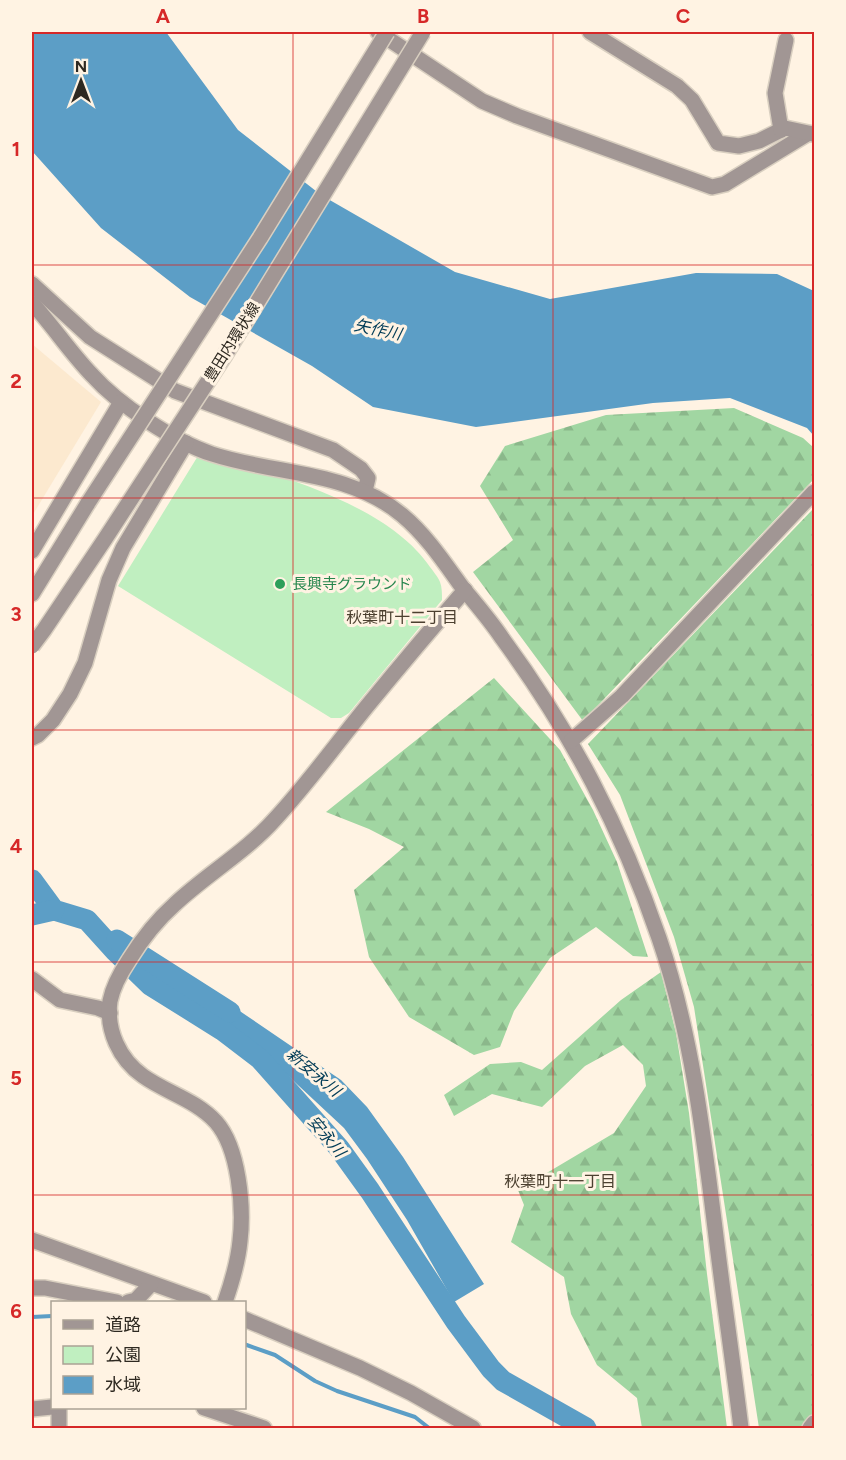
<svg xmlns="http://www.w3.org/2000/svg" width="846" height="1460" viewBox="0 0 846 1460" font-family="Figtree,'Noto Sans JP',sans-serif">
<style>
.built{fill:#fce9cf}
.green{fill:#c0efc0}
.forest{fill:url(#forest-firs)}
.water{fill:#5c9ec6}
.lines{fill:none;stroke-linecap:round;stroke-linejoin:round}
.stream{stroke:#5c9ec6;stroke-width:4}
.river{stroke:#5c9ec6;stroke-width:21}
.minor-casing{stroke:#d9cfc0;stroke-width:18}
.minor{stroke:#a19694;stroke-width:15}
.minor-bridge-casing{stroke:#d9cfc0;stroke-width:18;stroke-linecap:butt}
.minor-bridge{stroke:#a19694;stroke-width:15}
.grid{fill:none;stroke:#d62828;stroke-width:1.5;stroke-opacity:0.55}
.leisure-dot{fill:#2e9e5b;stroke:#fff3e3;stroke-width:2}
.labels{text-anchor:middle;stroke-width:6;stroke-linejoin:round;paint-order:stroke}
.street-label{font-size:15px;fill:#2e2921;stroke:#fff3e3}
.leisure-label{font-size:15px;fill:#27864d;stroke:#fff3e3;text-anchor:start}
.water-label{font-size:16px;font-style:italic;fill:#013b56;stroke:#fff3e3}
.neighbourhood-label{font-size:16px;fill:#4c4030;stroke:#fff3e3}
.neatline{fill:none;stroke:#d62828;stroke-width:2}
.grid-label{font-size:20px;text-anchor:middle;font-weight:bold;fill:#d62828}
</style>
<defs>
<pattern id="forest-firs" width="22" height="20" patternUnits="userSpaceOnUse" patternTransform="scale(1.5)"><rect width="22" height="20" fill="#a1d6a2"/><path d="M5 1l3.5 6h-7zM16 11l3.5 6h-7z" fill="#8bb88b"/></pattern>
</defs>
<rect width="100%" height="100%" fill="#fff3e3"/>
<polygon class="built" points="32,344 101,402 32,516"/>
<path class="green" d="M201 451C271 473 387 503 430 567 433 571 438 577 440 582 442 587 442 594 442 600L349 713 341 718H331L118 586Z"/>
<g class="forest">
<polygon points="734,408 803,438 814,448 814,479 583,721 473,572 513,540 480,486 505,446 606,415"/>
<polygon points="814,508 814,1428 759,1428 694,1007 674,937 620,795 588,744"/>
<polygon points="494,678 560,750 593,810 617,862 648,957 633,956 596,927 550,958 514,1011 500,1047 474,1055 409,1017 369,957 354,890 404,847 369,829 326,812"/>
<polygon points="661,972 676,1033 689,1113 707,1274 727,1428 642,1428 637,1398 597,1365 571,1314 564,1277 511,1242 524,1205 518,1190 614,1133 646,1086 643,1065 623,1045 585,1066 542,1107 492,1094 454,1116 444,1095 490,1064 521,1062 542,1070 621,1000"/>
</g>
<g class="water">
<polygon points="32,32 166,32 238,130 321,195 455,272 550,299 696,273 777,274 814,291 814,436 807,428 730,398 653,403 476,427 373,407 312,366 190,297 101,228 32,151"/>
<polygon points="203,986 341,1080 367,1107 403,1157 484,1284 454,1302 407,1220 367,1159 344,1128 270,1059 211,1017"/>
</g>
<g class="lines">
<g class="stream">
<polyline points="32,1317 52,1316"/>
<polyline points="244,1344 275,1355 315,1381 337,1391 415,1417 429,1428"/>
</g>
<g class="river">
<polyline points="32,880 54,910 87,920 115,951 150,985 222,1030 260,1059 339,1148 370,1191 456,1322 491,1369 503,1381 586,1428"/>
<polyline points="32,915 54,910"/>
<polyline points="117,940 230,1012"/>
</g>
<g class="minor-casing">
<g id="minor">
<polyline points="378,32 482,101 517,116 712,187 725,184 807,134"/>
<polyline points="590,32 677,86 692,100 718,143 739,146 759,141 785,128 813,134"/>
<polyline points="781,130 775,93 786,40"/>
<polyline points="32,284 90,337 175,391 333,450 361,469 368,478 365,491"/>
<path d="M32 303C53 326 70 352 92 375 119 405 173 441 212 454 276 475 348 470 402 515 426 535 444 562 462 587 476 604 490 620 502 638 571 732 621 827 659 938 691 1031 703 1130 715 1228 723 1295 733 1362 741 1428"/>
<polyline points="32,551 121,402"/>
<polyline points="32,594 88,503"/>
<polyline points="32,738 38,735 53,720 70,694 85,663 109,580 123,548 186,443"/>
<polyline points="571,741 622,696 814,492"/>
<polyline points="32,979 60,1000 98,1008 110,1013"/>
<polyline points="32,1240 204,1302"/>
<polyline points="32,1288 45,1288 117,1302"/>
<polyline points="128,1302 136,1300 151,1284"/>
<path d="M225 1302C232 1282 238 1262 240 1241 244 1207 239 1148 216 1122 196 1100 167 1093 143 1076 119 1059 106 1030 110 1001 113 986 121 972 129 960 142 939 157 920 175 904 207 874 247 851 276 818 309 782 337 743 368 705 400 666 432 628 465 590"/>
<polyline points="244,1319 360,1368 411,1393 473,1428"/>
<polyline points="59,1408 59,1428"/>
<polyline points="204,1408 264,1428"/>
<polyline points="32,1409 52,1407"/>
<polyline points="810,1428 814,1423"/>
</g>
</g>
<use href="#minor" class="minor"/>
<g class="minor-bridge-casing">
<g id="minor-bridge">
<polyline points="88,503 260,238 387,32"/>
<polyline points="32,646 44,630 105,539 225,355 423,32"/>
</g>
</g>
<use href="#minor-bridge" class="minor-bridge"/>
</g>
<path class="grid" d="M293 32V1428M553 32V1428M32 265H814M32 498H814M32 730H814M32 962H814M32 1195H814"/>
<circle class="leisure-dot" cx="280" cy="584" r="6"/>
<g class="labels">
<g class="street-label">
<text transform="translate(232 342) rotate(-58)" y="5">豊田内環状線</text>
</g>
<g class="leisure-label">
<text x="292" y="589">長興寺グラウンド</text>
</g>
<g class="water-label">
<text transform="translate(378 329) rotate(12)" y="6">矢作川</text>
<text transform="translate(314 1072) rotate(40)" y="6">新安永川</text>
<text transform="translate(327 1136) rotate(50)" y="6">安永川</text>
</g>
<g class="neighbourhood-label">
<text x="402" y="623">秋葉町十二丁目</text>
<text x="560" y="1187">秋葉町十一丁目</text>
</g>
</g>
<rect width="846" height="1460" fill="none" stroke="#fff3e3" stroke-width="66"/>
<rect x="51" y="1301" width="195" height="108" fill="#fff3e3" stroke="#aba295" stroke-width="1.5"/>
<rect x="63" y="1320" width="30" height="9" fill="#a19694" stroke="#aba295" stroke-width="1.5"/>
<text x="105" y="1331" font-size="18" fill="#2e2921">道路</text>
<rect x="63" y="1346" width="30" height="18" fill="#c0efc0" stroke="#aba295" stroke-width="1.5"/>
<text x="105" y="1361" font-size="18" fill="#2e2921">公園</text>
<rect x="63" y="1376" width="30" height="18" fill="#5c9ec6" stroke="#aba295" stroke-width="1.5"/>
<text x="105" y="1391" font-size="18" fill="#2e2921">水域</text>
<g transform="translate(81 81)" stroke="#fff3e3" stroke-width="4.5" paint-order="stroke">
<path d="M0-4.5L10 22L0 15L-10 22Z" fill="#2e2921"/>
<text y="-9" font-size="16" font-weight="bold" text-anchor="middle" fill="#2e2921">N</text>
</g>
<rect x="33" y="33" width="780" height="1394" class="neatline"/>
<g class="grid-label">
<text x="163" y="23">A</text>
<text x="423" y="23">B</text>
<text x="683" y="23">C</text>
<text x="16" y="156">1</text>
<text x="16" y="388">2</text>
<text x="16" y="621">3</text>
<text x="16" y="853">4</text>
<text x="16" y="1085">5</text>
<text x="16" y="1318">6</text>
</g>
</svg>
